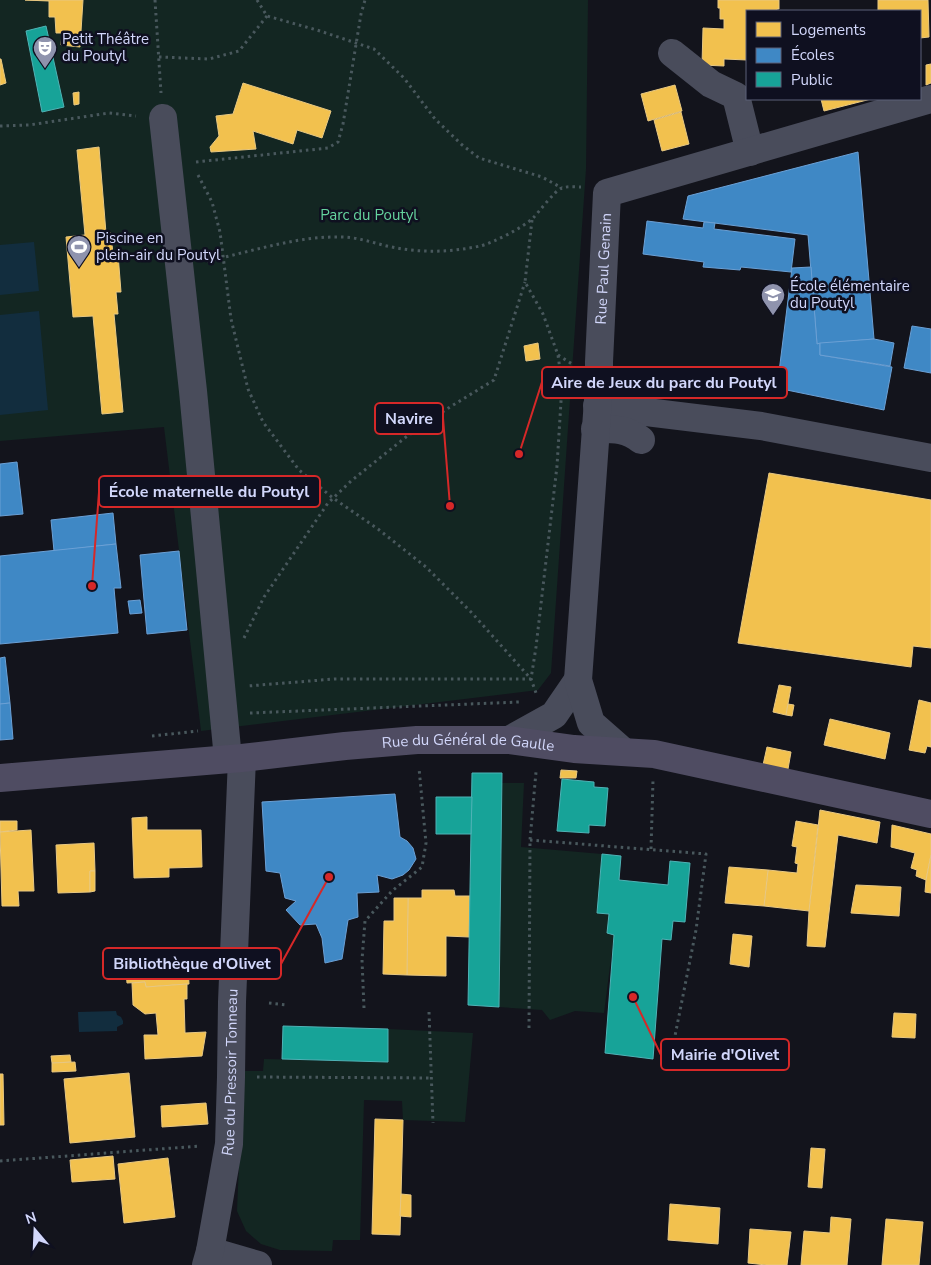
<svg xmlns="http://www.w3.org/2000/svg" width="931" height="1265" viewBox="0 0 931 1265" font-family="'Nunito Sans',sans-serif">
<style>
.green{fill:#132622}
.water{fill:#122d3e}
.homes{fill:#f2c14e;stroke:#e8c882}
.schools{fill:#3f88c5;stroke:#6ba0d5}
.public{fill:#17a398;stroke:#4fb3b6}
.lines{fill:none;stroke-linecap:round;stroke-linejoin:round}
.path{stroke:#49585d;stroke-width:3;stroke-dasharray:2.5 4;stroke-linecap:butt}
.minor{stroke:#494c5b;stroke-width:28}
.major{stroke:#4f4c62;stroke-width:28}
.labels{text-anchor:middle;stroke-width:5;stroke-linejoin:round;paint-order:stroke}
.poi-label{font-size:15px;fill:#d2d7fb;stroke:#0f1020;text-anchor:start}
.park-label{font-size:15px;fill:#65d39e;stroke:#0f1020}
.street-label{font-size:15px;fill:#d2d7fb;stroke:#0f1020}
.leader{fill:none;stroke:#d62828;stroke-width:2}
.callout-dot{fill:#d62828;stroke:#0f1020;stroke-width:2}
.callout{fill:#0f1020;stroke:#d62828;stroke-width:2}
.callout-label{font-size:16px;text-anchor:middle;font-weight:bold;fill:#d2d7fb}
</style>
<rect width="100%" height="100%" fill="#13141c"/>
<g class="green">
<polygon points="0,0 588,0 586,169 551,673 538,690 201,731 164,427 0,441"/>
<polygon points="502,783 524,783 521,847 602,854 597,913 609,914 607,933 614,935 604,1013 575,1011 550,1020 542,1010 499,1007"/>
<polygon points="388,1029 473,1033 465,1122 403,1120 402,1101 364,1100 360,1240 333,1240 332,1251 280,1250 261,1244 246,1231 237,1211 243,1071 263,1071 264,1059 388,1062"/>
</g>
<g class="water">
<polygon points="34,242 39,291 0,295 0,245"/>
<polygon points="39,311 48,410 0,415 0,315"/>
<polygon points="116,1011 117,1015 121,1017 123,1021 123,1024 117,1027 117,1031 79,1032 78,1012"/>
</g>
<g class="homes">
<polygon points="25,0 83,0 80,47 61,45 62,33 56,33 55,17 49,17 49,1"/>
<polygon points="718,0 779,0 779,9 777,9 777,11 747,11 747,60 724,59 724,66 702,65 703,28 724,29 724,19 720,19 720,8 718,8"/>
<polygon points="878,0 928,0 929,37 920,38 920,11 878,11"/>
<polygon points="0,59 1,59 6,83 0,85"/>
<polygon points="931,64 931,83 926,85 926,65"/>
<polygon points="243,83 331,111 322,138 297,130 293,144 253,131 256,149 211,152 210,147 219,136 216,116 233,114"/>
<polygon points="675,85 682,111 648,121 641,94"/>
<polygon points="79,92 79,104 74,105 73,93"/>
<polygon points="821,99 871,99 824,111"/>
<polygon points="681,112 689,144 662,151 654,120"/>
<polygon points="99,147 106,233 111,233 113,255 118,254 121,292 116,292 118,314 114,314 123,412 102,414 93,316 73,317 66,237 85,235 77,150"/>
<polygon points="538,343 540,359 526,361 524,346"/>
<polygon points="769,473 931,500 931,648 913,646 911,667 738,643"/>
<polygon points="779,685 791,687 786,715 773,712"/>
<polygon points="919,700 931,703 931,747 927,746 925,753 909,750"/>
<polygon points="788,704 794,705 792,716 786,715"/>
<polygon points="830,719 890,733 885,759 824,745"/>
<polygon points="767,747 791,752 788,769 763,765"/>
<polygon points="561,770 577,771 576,778 560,778"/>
<polygon points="820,810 880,822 877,843 838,835 825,947 807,946 809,911"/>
<polygon points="147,817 147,830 201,830 202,867 169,868 169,877 134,878 132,818"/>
<polygon points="0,821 17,821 17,830 0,832"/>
<polygon points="796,821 818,825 809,911 764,906 768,870 797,873 798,864 795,863 797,847 792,846"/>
<polygon points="892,825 931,834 931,855 926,880 916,876 917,870 911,868 915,853 891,847"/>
<polygon points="31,830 34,891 18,891 19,906 2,906 0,832"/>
<polygon points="94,843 95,871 90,871 90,892 58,893 56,845"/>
<polygon points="931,855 931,893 925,892 926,880"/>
<polygon points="729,867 768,870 764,906 725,903"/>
<polygon points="90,871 95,871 95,891 90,892"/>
<polygon points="856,885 901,887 899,916 851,913"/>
<polygon points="422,890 454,890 455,896 470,896 469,937 446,936 446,976 407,975 408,898 422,898"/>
<polygon points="394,898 408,898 407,975 383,974 384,921 394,921"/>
<polygon points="733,934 752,936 749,967 730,964"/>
<polygon points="188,968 189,984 146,987 145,982 127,983 126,971"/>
<polygon points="145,982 146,987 187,984 187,999 184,999 185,1033 206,1032 202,1056 145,1059 144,1035 158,1035 156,1013 145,1014 133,1005 132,983"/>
<polygon points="894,1013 916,1014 915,1038 892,1037"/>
<polygon points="70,1055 71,1062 52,1063 51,1056"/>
<polygon points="75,1062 76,1071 52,1072 52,1063"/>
<polygon points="129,1073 135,1137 70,1143 64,1079"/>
<polygon points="0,1074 3,1074 4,1125 0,1125"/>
<polygon points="206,1103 208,1124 162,1127 161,1106"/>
<polygon points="375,1119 403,1120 400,1235 372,1234"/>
<polygon points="811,1148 825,1149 822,1188 808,1187"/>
<polygon points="113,1156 115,1179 72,1182 70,1160"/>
<polygon points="168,1158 175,1217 124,1223 118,1164"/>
<polygon points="401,1194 411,1195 411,1217 400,1216"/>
<polygon points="670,1204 720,1208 718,1244 668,1240"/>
<polygon points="831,1217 851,1219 847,1265 801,1265 804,1231 830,1233"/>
<polygon points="886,1219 923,1222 919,1265 882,1265"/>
<polygon points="750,1229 791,1232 787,1265 766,1265 748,1263"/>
</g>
<g class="schools">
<polygon points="858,152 874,339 817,344 808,235 683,219 688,196"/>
<polygon points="647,221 703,228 704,222 715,223 714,229 795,239 791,272 741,267 740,270 703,267 704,262 643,254"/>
<polygon points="811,267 817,344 820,343 820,355 892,367 884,410 777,388 792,268"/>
<polygon points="912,326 931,329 931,373 904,368"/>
<polygon points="874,339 894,343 890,366 820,355 820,343"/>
<polygon points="17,462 23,514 0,516 0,464"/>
<polygon points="113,513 116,544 54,551 51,520"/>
<polygon points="116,544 121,588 114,588 118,633 0,644 0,556"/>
<polygon points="179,551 187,630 147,634 140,555"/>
<polygon points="140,600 142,613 130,614 128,601"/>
<polygon points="5,657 10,703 0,704 0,658"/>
<polygon points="10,703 13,739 0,740 0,704"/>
<polygon points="395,794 400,837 407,841 413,848 416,859 409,870 403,875 392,879 377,875 379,892 357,893 358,917 348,920 342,959 325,963 322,938 316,924 300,925 286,910 296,901 285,898 280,873 266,871 262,802"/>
</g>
<g class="public">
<polygon points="46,26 64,107 42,112 26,31"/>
<polygon points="472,773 502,773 499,1007 468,1005"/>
<polygon points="562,779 594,782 594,787 608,788 605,826 589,825 589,833 557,831"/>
<polygon points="436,797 472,797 471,834 436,834"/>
<polygon points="602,854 621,856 619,880 668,885 670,861 690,863 685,922 673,921 671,940 662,939 653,1059 605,1053 614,935 607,933 609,914 597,913"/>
<polygon points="283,1026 388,1029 388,1062 282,1059"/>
</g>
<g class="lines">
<g class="path">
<polyline points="155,0 161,93"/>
<polyline points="257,0 267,16 317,30 374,49 404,78 435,119 461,144 479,158 542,177 562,188"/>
<polyline points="159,57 209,59 239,51 267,16"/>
<polyline points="0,126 29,125 109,113 136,116"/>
<polyline points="196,162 328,148 338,142 343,124 361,14 365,0"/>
<polyline points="198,175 212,202 220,232 231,319 248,389 263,422 299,470 333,498 378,529 426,567 472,613 531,679 334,679 248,686"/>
<polyline points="532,220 525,282 543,314 558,355 562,385 557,466 536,647 531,679 536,693"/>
<path d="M207 261C251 252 295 236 341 237 360 237 378 245 397 248 424 253 452 252 480 246 493 243 524 227 533 218 540 211 554 191 562 188 568 186 576 187 581 187"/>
<polyline points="558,355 572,364"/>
<polyline points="244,638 264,597 328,503 351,481 406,437 450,407 494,380 525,282"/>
<polyline points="250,713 519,702"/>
<polyline points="152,736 198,731"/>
<polyline points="530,840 706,854 696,930 671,1056 699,1062"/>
<polyline points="651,849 653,780"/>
<polyline points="269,1003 287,1005"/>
<polyline points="364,1008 362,960 365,921 392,891 422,867 426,843 419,768"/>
<polyline points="429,1012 433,1123"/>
<polyline points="529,1028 530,840 536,772"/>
<polyline points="257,1077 432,1078"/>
<polyline points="0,1161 200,1146"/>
</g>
<g class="minor">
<polyline points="672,53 711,84 736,96 750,152"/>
<polyline points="163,118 193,391 228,759"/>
<polyline points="597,406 761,426 931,458"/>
<path d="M595 429C613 429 626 428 641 440"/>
<polyline points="509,740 554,715 578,680"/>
<path id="s1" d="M624 752 591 723 578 680 599 386V362L607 193 931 99"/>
<polyline points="210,1251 258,1265"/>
<path id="s2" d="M206 1265 210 1251 229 1144 231 1077 232 1002 242 758"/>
</g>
<path class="major" id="s3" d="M0 778 242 758 345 746 417 740H509L574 749 654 754 931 814"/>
</g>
<defs>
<g id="theatre-pin" transform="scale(1.25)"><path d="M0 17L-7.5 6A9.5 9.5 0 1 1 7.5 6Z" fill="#8f93ad" stroke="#0f1020"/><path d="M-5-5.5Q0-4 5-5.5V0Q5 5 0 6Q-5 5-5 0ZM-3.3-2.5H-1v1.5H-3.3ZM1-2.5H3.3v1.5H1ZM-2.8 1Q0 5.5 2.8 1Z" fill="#fff"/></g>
<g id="stadium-pin" transform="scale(1.25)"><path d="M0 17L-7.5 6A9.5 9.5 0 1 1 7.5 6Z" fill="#8f93ad" stroke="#0f1020"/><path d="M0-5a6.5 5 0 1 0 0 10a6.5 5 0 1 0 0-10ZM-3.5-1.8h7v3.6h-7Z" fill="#fff"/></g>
<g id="school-pin" transform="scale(1.25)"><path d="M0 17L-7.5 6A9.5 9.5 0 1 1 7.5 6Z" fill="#8f93ad" stroke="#0f1020"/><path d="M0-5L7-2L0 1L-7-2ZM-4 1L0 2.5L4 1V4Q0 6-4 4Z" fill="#fff"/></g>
</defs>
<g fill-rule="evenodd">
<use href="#theatre-pin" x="45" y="48"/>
<use href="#stadium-pin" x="79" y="247"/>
<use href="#school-pin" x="773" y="295"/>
</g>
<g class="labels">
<g class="poi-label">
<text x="62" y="44">Petit Théâtre<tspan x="62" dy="17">du Poutyl</tspan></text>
<text x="96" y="243">Piscine en<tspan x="96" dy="17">plein-air du Poutyl</tspan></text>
<text x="790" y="291">École élémentaire<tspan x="790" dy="17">du Poutyl</tspan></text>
</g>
<g class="park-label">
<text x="369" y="220">Parc du Poutyl</text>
</g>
<g class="street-label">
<text dy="5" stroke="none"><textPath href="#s1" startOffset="501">Rue Paul Genain</textPath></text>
<text dy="5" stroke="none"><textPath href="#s3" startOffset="470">Rue du Général de Gaulle</textPath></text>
<text dy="5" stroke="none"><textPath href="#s2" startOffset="195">Rue du Pressoir Tonneau</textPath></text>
</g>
</g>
<path class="leader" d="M519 454L542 382M450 506L443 418M92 586L99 492M329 877L281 964M633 997L661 1055"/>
<g class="callout-dot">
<circle cx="519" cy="454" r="5"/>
<circle cx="450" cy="506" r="5"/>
<circle cx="92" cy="586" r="5"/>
<circle cx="329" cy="877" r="5"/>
<circle cx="633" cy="997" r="5"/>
</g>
<g class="callout">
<rect x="542" y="367" width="245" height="31" rx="5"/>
<rect x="375" y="403" width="68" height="31" rx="5"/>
<rect x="99" y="476" width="221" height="31" rx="5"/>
<rect x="103" y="948" width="178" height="31" rx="5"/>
<rect x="661" y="1039" width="128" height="31" rx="5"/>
</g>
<g class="callout-label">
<text x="664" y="388">Aire de Jeux du parc du Poutyl</text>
<text x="409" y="424">Navire</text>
<text x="209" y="497">École maternelle du Poutyl</text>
<text x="192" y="969">Bibliothèque d'Olivet</text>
<text x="725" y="1060">Mairie d'Olivet</text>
</g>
<rect x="746" y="10" width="175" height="90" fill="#0f1020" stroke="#5d6078"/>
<rect x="756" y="22" width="25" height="15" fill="#f2c14e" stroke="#5d6078"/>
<text x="791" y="35" font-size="15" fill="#d2d7fb">Logements</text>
<rect x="756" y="48" width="25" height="15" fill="#3f88c5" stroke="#5d6078"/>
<text x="791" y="60" font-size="15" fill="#d2d7fb">Écoles</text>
<rect x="756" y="72" width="25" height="15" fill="#17a398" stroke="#5d6078"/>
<text x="791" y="85" font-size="15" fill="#d2d7fb">Public</text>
<g transform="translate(35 1230) rotate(341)" stroke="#0f1020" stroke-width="4" paint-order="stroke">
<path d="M0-4L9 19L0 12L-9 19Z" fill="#d2d7fb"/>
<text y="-8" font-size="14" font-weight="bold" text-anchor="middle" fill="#d2d7fb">N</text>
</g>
</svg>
